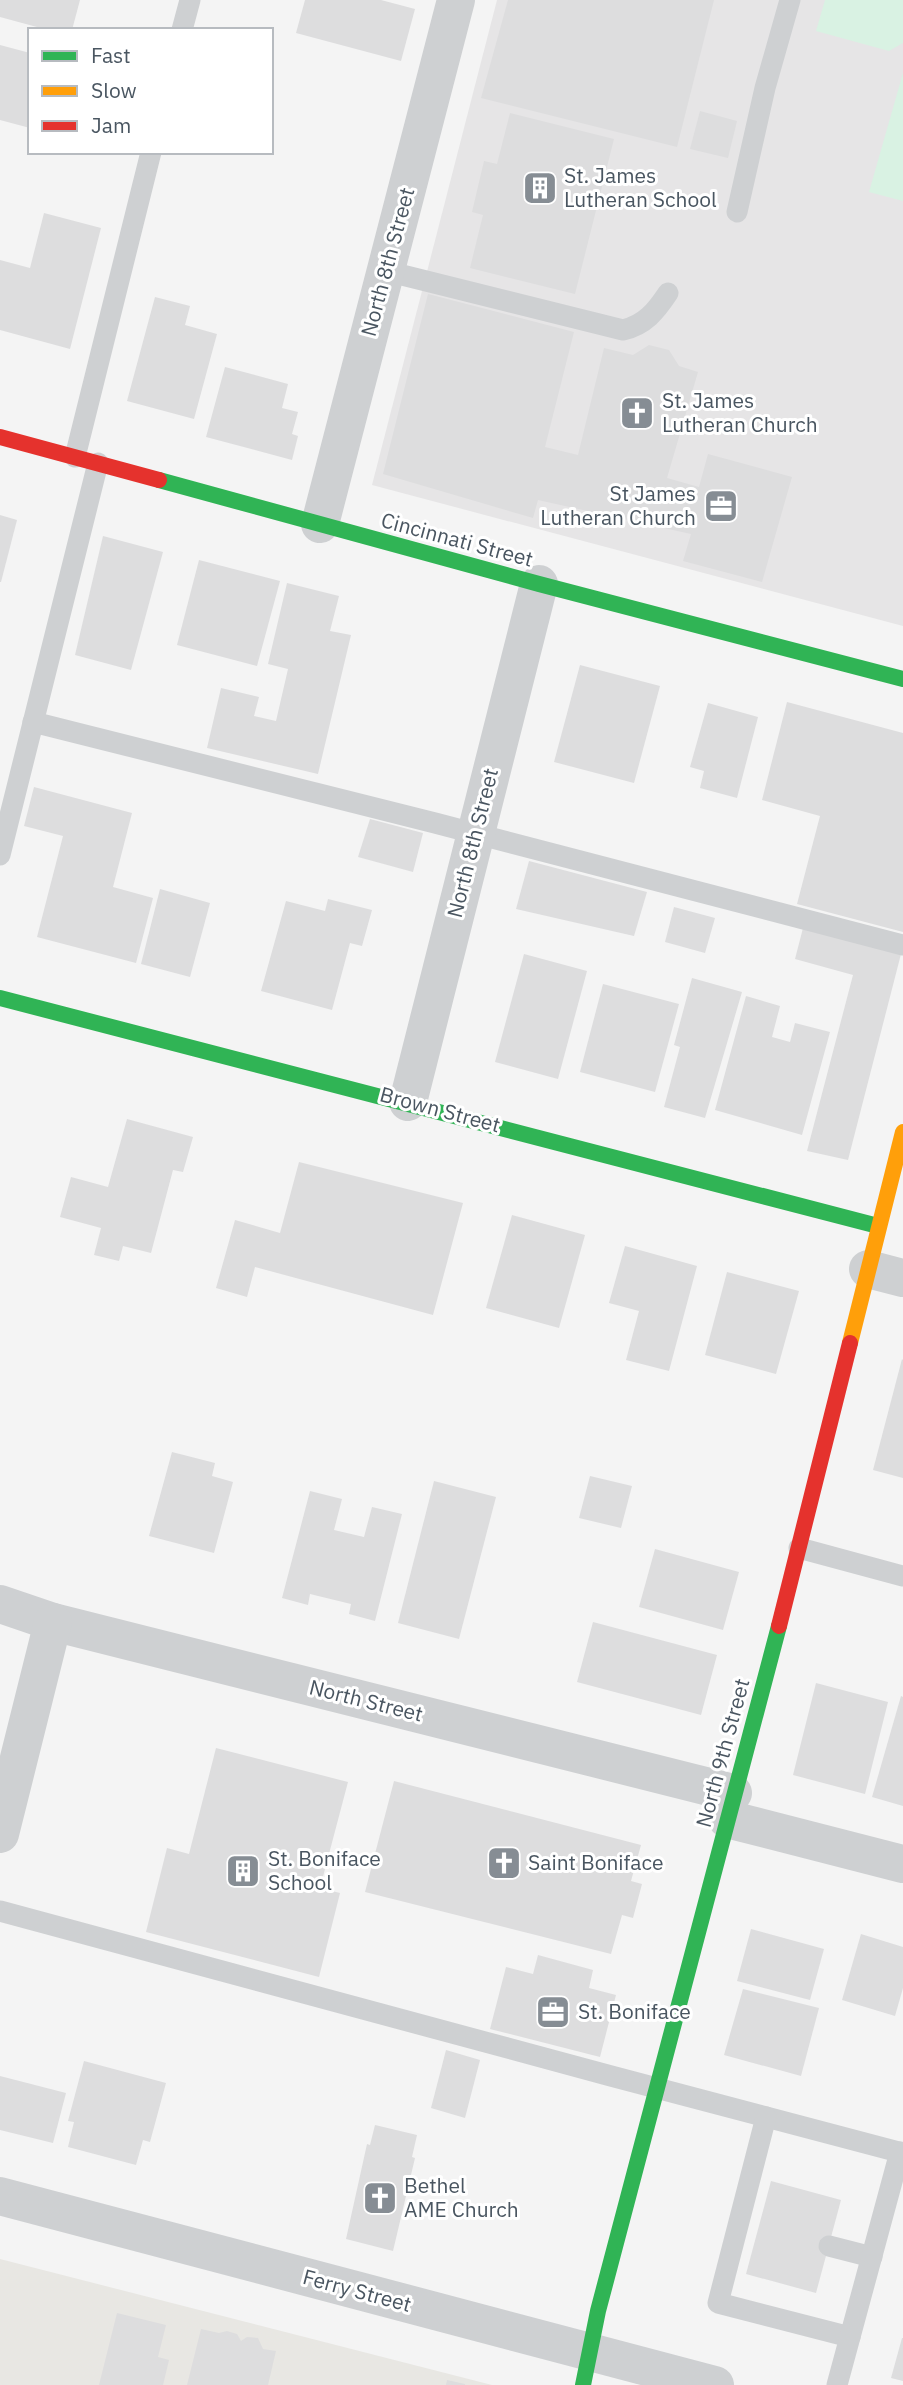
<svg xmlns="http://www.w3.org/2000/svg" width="903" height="2385" viewBox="0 0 903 2385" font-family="'IBM Plex Sans',sans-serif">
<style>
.commercial{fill:#e8e7e3}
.education{fill:#e6e5e6}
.green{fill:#d9f2e3}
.building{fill:#ddddde}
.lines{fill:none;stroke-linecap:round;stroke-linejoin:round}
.lane{stroke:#ced0d2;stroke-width:21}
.street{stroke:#ced0d2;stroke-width:38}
.fast{stroke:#30b455;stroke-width:16}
.slow{stroke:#ff9f0a;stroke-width:16}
.jam{stroke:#e5322d;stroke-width:16}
.labels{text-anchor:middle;stroke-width:6;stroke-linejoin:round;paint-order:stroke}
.poi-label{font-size:21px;fill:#4a5661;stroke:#fff;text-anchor:start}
.street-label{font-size:21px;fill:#4a5661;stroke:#fff}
</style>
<rect width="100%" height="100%" fill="#f4f4f4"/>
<polygon class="commercial" points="0,2259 492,2385 0,2385"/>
<polygon class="education" points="497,0 903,0 903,626 372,485"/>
<g class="green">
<polygon points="825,0 903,0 903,43 889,51 816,31"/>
<polygon points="903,73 903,201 869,192"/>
</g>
<g class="building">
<polygon points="0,0 80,0 72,30 48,30 0,17"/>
<polygon points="305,0 381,0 415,9 401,61 296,33"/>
<polygon points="508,0 714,0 677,147 481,98"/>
<polygon points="0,45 30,53 30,128 0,120"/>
<polygon points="700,111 737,121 728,158 690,149"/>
<polygon points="510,113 614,139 575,294 470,268 483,215 472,212 484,161 497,164"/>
<polygon points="44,213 101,228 70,349 0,330 0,260 30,268"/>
<polygon points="428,294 574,332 545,447 578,455 604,348 633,355 649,345 669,350 679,366 698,372 667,478 699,487 708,454 792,477 762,582 683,561 691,534 538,500 533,518 383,474"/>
<polygon points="155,297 190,306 185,325 217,334 194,419 127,401"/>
<polygon points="225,367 288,384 282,408 298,412 292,434 298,436 292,460 206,437"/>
<polygon points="0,515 17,520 1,582 0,582"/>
<polygon points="103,536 163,552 131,670 75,655"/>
<polygon points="199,560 280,581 257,666 177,645"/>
<polygon points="287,583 339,596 330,631 351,635 318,774 207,748 221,688 259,697 254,716 276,721 288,669 268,664"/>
<polygon points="580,665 660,686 634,783 554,762"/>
<polygon points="787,702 903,733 903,932 797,904 820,816 762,800"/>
<polygon points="708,703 758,717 737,798 700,788 704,771 690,767"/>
<polygon points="34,787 132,813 113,887 153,898 136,963 37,937 63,836 24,826"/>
<polygon points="370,819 423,833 413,872 358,857"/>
<polygon points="529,861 647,892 634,936 516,909"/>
<polygon points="160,889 210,903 190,977 141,964"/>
<polygon points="328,899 372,910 362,946 350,943 332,1010 261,991 286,901 325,911"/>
<polygon points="674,907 715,918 705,953 665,942"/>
<polygon points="803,928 901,954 848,1160 807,1151 853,975 795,959"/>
<polygon points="524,954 587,971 558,1079 495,1062"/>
<polygon points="692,978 742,992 705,1118 664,1107 680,1047 674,1045"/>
<polygon points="603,984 679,1004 655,1092 580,1072"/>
<polygon points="746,996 780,1006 772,1037 790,1042 795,1023 830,1032 802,1135 715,1110"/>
<polygon points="127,1119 193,1137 183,1172 173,1170 151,1253 123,1246 119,1261 94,1255 101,1228 60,1217 71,1177 108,1187"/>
<polygon points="299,1162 463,1203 433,1315 255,1267 247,1297 216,1288 235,1220 280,1233"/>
<polygon points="512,1215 585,1235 559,1328 486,1308"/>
<polygon points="625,1246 697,1266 669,1371 626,1360 639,1311 609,1303"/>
<polygon points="727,1272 799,1291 776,1374 705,1355"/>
<polygon points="902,1359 903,1360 903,1478 873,1470"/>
<polygon points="172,1452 215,1463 212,1476 233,1482 214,1553 149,1536"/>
<polygon points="590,1476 632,1486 621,1528 579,1518"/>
<polygon points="434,1481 496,1497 459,1639 398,1623"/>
<polygon points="310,1491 342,1499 334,1530 364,1537 372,1507 402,1514 375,1621 349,1614 351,1604 310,1594 308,1605 282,1598"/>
<polygon points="655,1549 739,1572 723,1630 639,1607"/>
<polygon points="593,1622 717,1655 701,1715 577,1682"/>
<polygon points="816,1683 888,1702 865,1794 793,1775"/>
<polygon points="901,1696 903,1697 903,1806 872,1797"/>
<polygon points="216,1748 348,1782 320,1888 340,1893 319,1977 146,1932 167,1848 189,1854"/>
<polygon points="394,1781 641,1845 631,1881 642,1884 633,1918 622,1915 611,1954 365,1892"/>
<polygon points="751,1929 824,1949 810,2000 737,1981"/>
<polygon points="861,1934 903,1947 903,1988 895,2016 842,2000"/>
<polygon points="538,1955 593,1970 589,1988 616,1995 600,2057 490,2029 506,1967 533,1974"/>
<polygon points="743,1989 819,2008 801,2076 724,2055"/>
<polygon points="446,2050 480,2060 465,2118 431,2108"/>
<polygon points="84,2061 166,2083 150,2142 143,2140 136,2165 68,2147 74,2122 68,2121"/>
<polygon points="0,2076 66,2093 53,2143 0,2130"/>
<polygon points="375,2125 417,2135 412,2157 415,2158 393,2251 346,2239 367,2144 370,2145"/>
<polygon points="771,2181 841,2200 816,2293 746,2274"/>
<polygon points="117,2313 166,2325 158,2357 169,2360 163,2385 99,2385"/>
<polygon points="201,2329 219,2333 227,2331 237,2334 241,2341 247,2337 258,2338 263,2349 276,2351 268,2385 187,2385"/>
<polygon points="902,2338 903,2338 903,2381 891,2378"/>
<polygon points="447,2380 465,2384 465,2385 446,2385"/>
</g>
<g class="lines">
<g class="lane">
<polyline points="182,30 190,0"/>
<polyline points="737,212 765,88 790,0"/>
<path d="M386 271 623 330C645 325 656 311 668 293"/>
<polyline points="75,457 151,152"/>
<polyline points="33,722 435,823 903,945"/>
<polyline points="0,855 98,463"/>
<polyline points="799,1548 903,1576"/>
<polyline points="0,1911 611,2076 903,2153"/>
<polyline points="766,2117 718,2303 850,2337"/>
<polyline points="829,2246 872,2257"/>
<polyline points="837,2385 900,2152"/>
</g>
<g class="street">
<polyline points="320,524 456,0"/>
<polyline points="408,1102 539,584"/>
<polyline points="868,1269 903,1278"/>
<polyline points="0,1604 53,1622 733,1793"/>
<polyline points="727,1819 903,1864"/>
<polyline points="0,1834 53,1622"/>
<polyline points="0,2196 715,2385"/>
</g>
<g class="fast">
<polyline points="159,480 539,584 903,679"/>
<polyline points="0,998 878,1226"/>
<polyline points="583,2385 598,2311 779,1626"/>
</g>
<polyline class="slow" points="850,1343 903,1132"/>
<g class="jam">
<polyline points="0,437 159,480"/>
<polyline points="779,1626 850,1343"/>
</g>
</g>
<defs>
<g id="building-square" transform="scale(1.75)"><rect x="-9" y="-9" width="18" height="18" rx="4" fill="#868d94" stroke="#fff"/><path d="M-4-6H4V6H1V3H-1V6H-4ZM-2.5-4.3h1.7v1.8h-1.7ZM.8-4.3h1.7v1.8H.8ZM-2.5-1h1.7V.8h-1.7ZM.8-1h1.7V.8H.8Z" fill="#fff"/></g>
<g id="church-square" transform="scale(1.75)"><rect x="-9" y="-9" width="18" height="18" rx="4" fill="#868d94" stroke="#fff"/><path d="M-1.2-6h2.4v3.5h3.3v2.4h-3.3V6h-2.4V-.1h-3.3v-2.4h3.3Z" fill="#fff"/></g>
<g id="office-square" transform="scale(1.75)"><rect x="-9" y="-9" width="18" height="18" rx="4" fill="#868d94" stroke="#fff"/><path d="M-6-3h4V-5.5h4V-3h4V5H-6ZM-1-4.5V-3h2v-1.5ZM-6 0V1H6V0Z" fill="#fff"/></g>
</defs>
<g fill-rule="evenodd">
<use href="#building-square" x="540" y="188"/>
<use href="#church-square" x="637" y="413"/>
<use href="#office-square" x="721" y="506"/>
<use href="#church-square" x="504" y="1863"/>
<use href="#building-square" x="243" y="1871"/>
<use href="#office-square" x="553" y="2012"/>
<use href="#church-square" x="380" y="2198"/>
</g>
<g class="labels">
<g class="poi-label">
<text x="564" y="183">St. James<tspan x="564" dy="24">Lutheran School</tspan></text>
<text x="662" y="408">St. James<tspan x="662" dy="24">Lutheran Church</tspan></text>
<text x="696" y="501" text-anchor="end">St James<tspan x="696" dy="24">Lutheran Church</tspan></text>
<text x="268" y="1866">St. Boniface<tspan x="268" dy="24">School</tspan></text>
<text x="528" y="1870">Saint Boniface</text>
<text x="578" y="2019">St. Boniface</text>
<text x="404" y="2193">Bethel<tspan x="404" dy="24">AME Church</tspan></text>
</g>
<g class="street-label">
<text transform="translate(388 262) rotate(-75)" y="7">North 8th Street</text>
<text transform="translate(457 540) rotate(15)" y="7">Cincinnati Street</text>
<text transform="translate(473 843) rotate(-76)" y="7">North 8th Street</text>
<text transform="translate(440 1110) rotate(15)" y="7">Brown Street</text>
<text transform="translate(366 1701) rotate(14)" y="7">North Street</text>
<text transform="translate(723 1753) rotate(-75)" y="7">North 9th Street</text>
<text transform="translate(357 2291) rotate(15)" y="7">Ferry Street</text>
</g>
</g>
<rect x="28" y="28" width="245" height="126" fill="#ffffff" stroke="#b7bbc0" stroke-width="2"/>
<rect x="42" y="51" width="35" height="10" fill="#30b455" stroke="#b7bbc0" stroke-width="2"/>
<text x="91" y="63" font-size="21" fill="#4a5661">Fast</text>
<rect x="42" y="86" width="35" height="10" fill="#ff9f0a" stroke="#b7bbc0" stroke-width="2"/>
<text x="91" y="98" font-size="21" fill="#4a5661">Slow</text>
<rect x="42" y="121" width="35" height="10" fill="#e5322d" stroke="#b7bbc0" stroke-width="2"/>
<text x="91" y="133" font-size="21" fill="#4a5661">Jam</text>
</svg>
